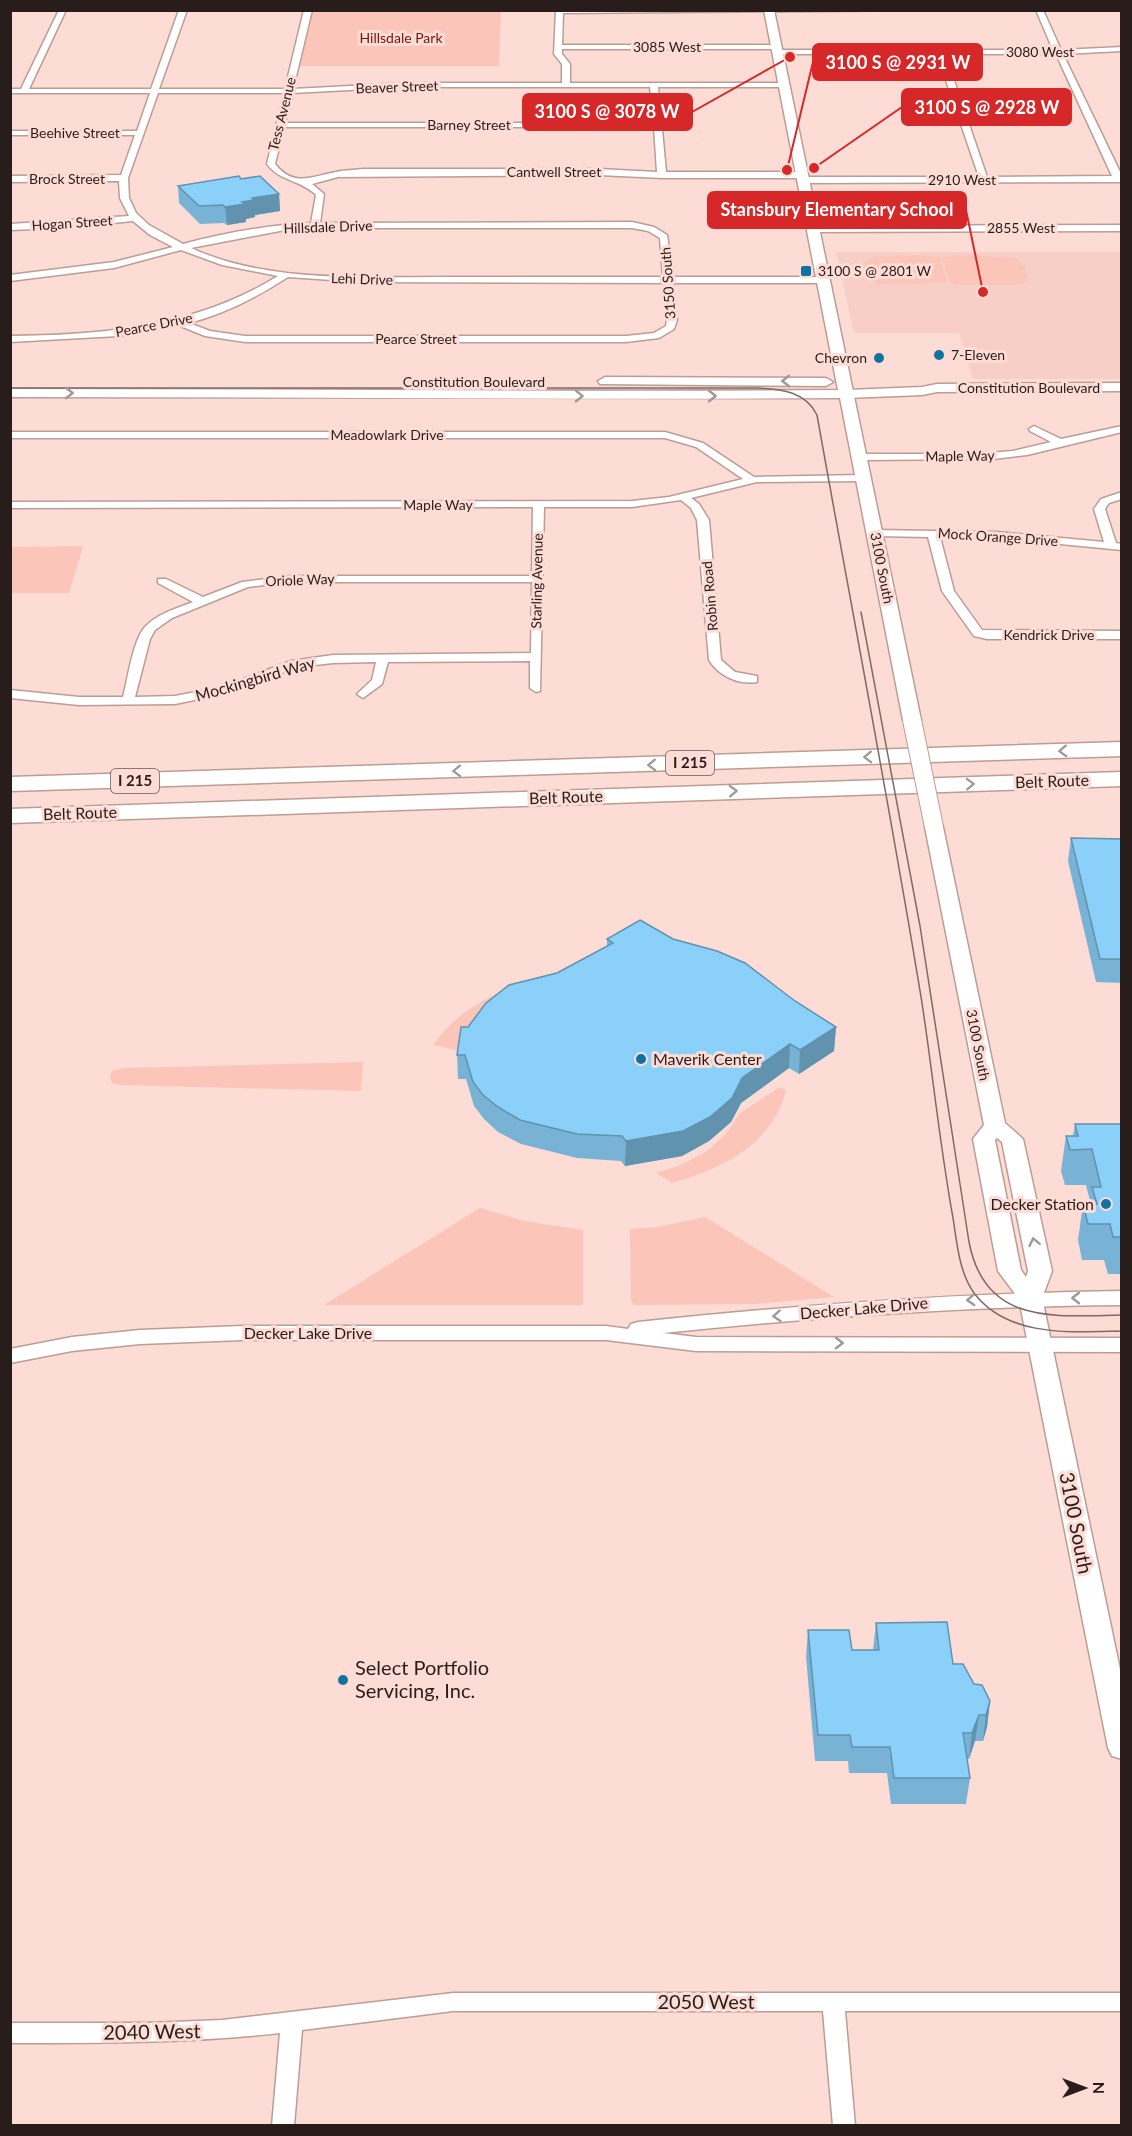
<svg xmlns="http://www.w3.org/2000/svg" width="1132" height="2136" viewBox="0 0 1132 2136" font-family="Lato,sans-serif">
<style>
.built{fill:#f7cfc6}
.green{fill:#fbc5b9}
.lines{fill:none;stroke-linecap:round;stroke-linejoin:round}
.minor-casing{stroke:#bb9d96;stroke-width:3}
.tertiary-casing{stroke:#bb9d96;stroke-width:3}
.secondary-casing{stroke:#bb9d96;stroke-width:3}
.motorway-casing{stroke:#bb9d96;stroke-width:3}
.minor{fill:#fff;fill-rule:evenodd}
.tertiary{fill:#fff;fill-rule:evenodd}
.secondary{fill:#fff;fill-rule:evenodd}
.motorway{fill:#fff;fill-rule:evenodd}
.tram{stroke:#7f6b66;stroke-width:1.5}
.secondary-bridge-casing{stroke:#bb9d96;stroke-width:20;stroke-linecap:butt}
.secondary-bridge{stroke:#fff;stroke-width:18}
.wall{fill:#78b3d6}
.shaded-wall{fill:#6192ae}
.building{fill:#8bd0f9;stroke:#6192ae;stroke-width:1.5}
.oneway{stroke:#9f9998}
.poi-dot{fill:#0e73a0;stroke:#fddcd5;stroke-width:2}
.labels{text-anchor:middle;stroke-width:6;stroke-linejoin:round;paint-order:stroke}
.far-park-label{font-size:14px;fill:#7d1200;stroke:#fddcd5}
.far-street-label{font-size:14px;fill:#291d1b;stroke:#fddcd5}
.far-poi-label{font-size:14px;fill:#291d1b;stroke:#fddcd5;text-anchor:start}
.shield{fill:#fddcd5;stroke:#695653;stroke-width:1.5}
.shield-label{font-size:15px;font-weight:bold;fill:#291d1b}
.street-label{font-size:16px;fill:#291d1b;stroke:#fddcd5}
.poi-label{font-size:16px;fill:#291d1b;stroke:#fddcd5;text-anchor:start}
.near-street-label{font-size:20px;fill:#291d1b;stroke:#fddcd5}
.near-poi-label{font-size:20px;fill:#291d1b;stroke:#fddcd5;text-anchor:start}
.leader{fill:none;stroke:#d62828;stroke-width:2}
.callout-dot{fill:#d62828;stroke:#fddcd5;stroke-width:2}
.callout{fill:#d62828;stroke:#d62828;stroke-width:2}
.callout-label{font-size:18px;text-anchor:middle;font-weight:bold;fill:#fff}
</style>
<rect width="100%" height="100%" fill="#fddcd5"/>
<polygon class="built" points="836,252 1121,252 1121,379 973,379 959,333 854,333"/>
<g class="green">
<polygon points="313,11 501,11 499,66 300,66"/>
<polygon points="917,255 939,257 947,283 878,285 865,274 862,264 874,257"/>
<polygon points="967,255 1016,258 1025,267 1027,277 1023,285 956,285 950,283 942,257"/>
<polygon points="83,546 69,593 11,593 11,547"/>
<path d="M508 989 461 1051 433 1045C453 1017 477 1002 508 989Z"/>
<polygon points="363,1062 361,1091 120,1085 112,1083 110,1078 112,1071 124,1068"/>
<path d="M780 1087 786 1090C772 1145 723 1168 672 1183L656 1173 681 1165 707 1151 726 1134 739 1114Z"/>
<polygon points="480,1208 524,1221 583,1230 583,1305 324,1305"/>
<polygon points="705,1217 834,1297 754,1304 633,1305 631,1299 630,1229 658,1227"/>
</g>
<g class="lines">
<g class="minor-casing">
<g id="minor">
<path d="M59 10H66L29 89H151L179 10H187L159 89H285L304 10H312L293 89 407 83H562V64L554 54 556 10H932L563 13 562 45H779V49H562V54L570 64V83H787L788 85 784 87H658L666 172H803L807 175 804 177H979L937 54H777L773 52 774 50H1053L1036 10H1043L1061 50 1122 47V51L1063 54 1122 176V182L803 183 799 180 802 178H662L599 175 338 177 312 184 324 194 320 223 632 222 654 227 667 235 673 277H824L829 280 824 283H673L677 320 674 329 659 338 626 342H245L205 336 178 325 118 336 10 342V336C105 335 196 327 278 276L222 265 181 250 114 268 10 281V275L114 262 173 247 150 235 133 221 63 228 10 230V224L129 216 120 198 119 181 10 182V176L121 175 135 135H10V131H137L150 93H10V89H21ZM945 54H1056L1112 176 987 177ZM407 87H650L653 123H285L292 93ZM158 93H284L267 164C279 181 301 180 316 195L311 223C268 225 225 233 183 244L149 225 136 213 129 198 128 178ZM284 127H654L657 172 599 169H364C355 170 345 170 336 172 312 176 294 188 275 164ZM338 228H632L648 231 660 238 663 277C591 277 520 277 448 277 366 277 267 283 191 248L285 230ZM288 277 361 282 664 283 667 320 666 326 654 333 626 336H245L210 331 189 323C225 314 257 297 288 277Z"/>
<polygon points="1122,225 1122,231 813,232 809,229 813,226"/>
<polygon points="1034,426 1061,439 1122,426 1122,432 1027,455 994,459 859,460 854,457 859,454 975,454 1013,451 1051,442 1030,431 1029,429"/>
<path d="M10 432H665L703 443 754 477 863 475 868 478 863 481 757 482 691 498 699 504 709 520 721 660 735 672 757 676V682C738 685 719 676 709 660L697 520 691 508 681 500 632 507H544L540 691 536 692 530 688V661L388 662 382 684 363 698 357 694 372 680 376 662 333 663 297 667 229 693 175 704 79 705 10 698V690L79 697H123C128 679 133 637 147 625 159 613 178 608 193 602L158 583V579H166L203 597 242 582 290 576H532L533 507 10 508V502L632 501 669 497 743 479 696 447 665 438H10ZM290 582H532L531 653 333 655 291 661 222 687 175 696 135 697 150 639 155 630 172 618 248 587Z"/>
<polygon points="1122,492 1122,499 1109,503 1105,509 1116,543 1122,544 1122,550 997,538 940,537 954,591 982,630 1122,631 1122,639 987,639 974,636 942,591 928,537 875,536 869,533 875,530 997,532 1104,542 1094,509 1101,499"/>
<path d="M453 1993H1122V2011H845L855 2126H833L823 2011H453L302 2030 294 2126H272L280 2033C190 2043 101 2043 10 2043V2023H149L222 2020Z"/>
</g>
</g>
<g class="tertiary-casing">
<g id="tertiary">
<polygon points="1122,383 1122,391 937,392 922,395 847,398 841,394 847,390 922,387 937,384"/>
<path d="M1122 1291V1305C968 1306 816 1317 663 1333L696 1337 1122 1338V1352L696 1351 606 1340H242L140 1344 72 1351 10 1363V1349L72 1337 140 1330 242 1326H606L628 1329 631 1324 638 1322C799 1305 960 1293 1122 1291Z"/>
</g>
</g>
<g class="secondary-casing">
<g id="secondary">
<path d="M764 10H774L921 720 918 724H906L903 720 840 398C564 400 287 397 10 397V389C286 389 562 392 838 390Z"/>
<polygon points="605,377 826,378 833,382 826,386 600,384 598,381"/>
<path d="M934 821 941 823 943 827 1005 1123 1023 1139 1052 1271 1042 1298 1122 1679V1759L1112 1756 1108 1748 1019 1299 998 1271 973 1139 984 1125 925 827 927 823ZM997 1138 1002 1142 1028 1271 1026 1277 1021 1270 995 1140Z"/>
</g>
</g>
<g class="motorway-casing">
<g id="motorway">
<polygon points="1122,742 1122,756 10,791 10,777"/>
<polygon points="1122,772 1122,786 10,823 10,809"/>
</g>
</g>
<use href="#minor" class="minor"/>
<use href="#tertiary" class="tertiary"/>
<use href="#secondary" class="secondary"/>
<use href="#motorway" class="motorway"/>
<g class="tram">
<path d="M10 388H758C782 389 806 392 817 415 852 611 890 807 922 1003 933 1075 940 1147 953 1218 957 1243 959 1272 974 1293 1008 1338 1072 1332 1122 1331"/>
<path d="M861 612 920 926 969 1242C985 1326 1055 1316 1122 1315"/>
</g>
<g class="secondary-bridge-casing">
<polyline id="secondary-bridge" points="912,720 934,827"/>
</g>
<use href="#secondary-bridge" class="secondary-bridge"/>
</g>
<g class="wall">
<polygon points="241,179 279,194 280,211 255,215 255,217 246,219 246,222 227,225 224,223 200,224 179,203 178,186"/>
<polygon points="1071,838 1122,839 1122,983 1096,982 1068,861"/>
<polygon points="607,939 673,939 795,1001 836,1027 834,1051 799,1074 789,1068 741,1103 731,1122 709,1141 682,1156 625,1166 621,1161 577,1158 521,1144 498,1132 484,1119 474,1106 466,1079 458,1079 457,1055 468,1027 557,973 607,946"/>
<polygon points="1075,1124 1122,1124 1122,1274 1108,1274 1104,1260 1082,1260 1078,1240 1083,1204 1090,1204 1090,1201 1086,1185 1065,1185 1061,1171 1066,1136 1073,1136"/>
<polygon points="876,1623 953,1664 990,1701 987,1727 983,1741 975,1741 969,1759 967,1759 970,1778 966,1804 891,1804 887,1773 849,1773 848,1761 815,1761 806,1656 808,1630 852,1650 873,1650"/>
</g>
<g class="shaded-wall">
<polygon points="279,194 280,211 255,215 255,217 246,219 246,222 227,225 225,207 252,198"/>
<polygon points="836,1027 834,1051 799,1074 800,1050"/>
<polygon points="790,1044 789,1068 741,1103 731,1122 709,1141 682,1156 625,1166 626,1141"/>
<polygon points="990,1701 987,1727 983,1741 986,1715"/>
<polygon points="979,1715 975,1741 969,1759 972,1733"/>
</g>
<g class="building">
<polygon points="239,176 241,179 260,176 279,194 252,198 254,200 242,202 245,204 225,207 223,205 199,206 178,186"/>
<polygon points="1071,838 1122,839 1122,959 1100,959"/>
<polygon points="640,920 673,939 717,951 745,963 795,1001 836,1027 800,1050 790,1044 742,1078 732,1098 710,1117 683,1131 626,1141 622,1136 577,1134 520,1120 498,1107 483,1095 473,1082 465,1055 457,1055 461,1027 468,1027 486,1003 509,985 557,973 613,943 607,939"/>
<polygon points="1075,1124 1122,1124 1122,1237 1113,1237 1110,1224 1088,1224 1083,1204 1097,1204 1092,1187 1101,1187 1092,1149 1070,1150 1066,1136 1078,1136"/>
<polygon points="947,1622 953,1664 963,1664 974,1684 982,1685 990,1701 986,1715 979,1715 972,1733 963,1733 970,1778 894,1778 890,1747 852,1747 850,1735 818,1735 808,1630 849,1630 852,1650 879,1650 876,1623"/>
</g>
<defs><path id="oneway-chevron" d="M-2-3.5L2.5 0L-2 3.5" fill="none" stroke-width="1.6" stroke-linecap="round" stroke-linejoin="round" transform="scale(1.5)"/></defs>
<g class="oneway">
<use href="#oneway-chevron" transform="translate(786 381) rotate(-180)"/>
<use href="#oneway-chevron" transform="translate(69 393)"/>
<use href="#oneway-chevron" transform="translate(579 396) rotate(1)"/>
<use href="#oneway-chevron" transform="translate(712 396)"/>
<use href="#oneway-chevron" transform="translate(1063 751) rotate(178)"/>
<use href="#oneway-chevron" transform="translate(868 757) rotate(178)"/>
<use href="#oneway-chevron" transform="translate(652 765) rotate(178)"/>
<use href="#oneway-chevron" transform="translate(457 771) rotate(178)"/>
<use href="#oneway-chevron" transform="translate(970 784) rotate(-2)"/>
<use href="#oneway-chevron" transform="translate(733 791) rotate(-2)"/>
<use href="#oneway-chevron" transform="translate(1034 1242) rotate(-102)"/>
<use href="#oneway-chevron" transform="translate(1076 1298) rotate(180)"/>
<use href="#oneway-chevron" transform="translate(971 1300) rotate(177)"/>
<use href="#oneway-chevron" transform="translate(777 1316) rotate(175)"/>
<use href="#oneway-chevron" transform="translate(839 1343)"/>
</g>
<g class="poi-dot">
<rect x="800" y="265" width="12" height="12" rx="3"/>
<circle cx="939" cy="355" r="6"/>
<circle cx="879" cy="358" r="6"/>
<circle cx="641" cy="1059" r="6"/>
<circle cx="1106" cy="1204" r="6"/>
<circle cx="343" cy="1680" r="6"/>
</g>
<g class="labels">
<g class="far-park-label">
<text x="401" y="43">Hillsdale Park</text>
</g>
<g class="far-street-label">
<text x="667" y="52">3085 West</text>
<text x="1040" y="57">3080 West</text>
<text transform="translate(397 87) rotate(-2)" y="5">Beaver Street</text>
<text transform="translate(282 114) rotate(-76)" y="5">Tess Avenue</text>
<text x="469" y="130">Barney Street</text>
<text x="75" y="138">Beehive Street</text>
<text x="554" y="177">Cantwell Street</text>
<text x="67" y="184">Brock Street</text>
<text x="962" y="185">2910 West</text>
<text transform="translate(72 223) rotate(-4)" y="5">Hogan Street</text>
<text transform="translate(328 227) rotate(-2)" y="5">Hillsdale Drive</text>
<text x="1021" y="233">2855 West</text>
<text transform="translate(362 279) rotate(2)" y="5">Lehi Drive</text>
<text transform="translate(668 283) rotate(-94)" y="5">3150 South</text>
<text transform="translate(154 325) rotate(-11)" y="5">Pearce Drive</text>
<text x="416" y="344">Pearce Street</text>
<text x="474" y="387">Constitution Boulevard</text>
<text x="1029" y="393">Constitution Boulevard</text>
<text x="387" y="440">Meadowlark Drive</text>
<text transform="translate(960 456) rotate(-1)" y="5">Maple Way</text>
<text x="438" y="510">Maple Way</text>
<text transform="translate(998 537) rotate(4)" y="5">Mock Orange Drive</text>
<text transform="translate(882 568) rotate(79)" y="5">3100 South</text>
<text transform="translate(300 580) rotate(-2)" y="5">Oriole Way</text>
<text transform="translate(537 581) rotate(-89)" y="5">Starling Avenue</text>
<text transform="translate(710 596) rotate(-95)" y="5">Robin Road</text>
<text x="1049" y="640">Kendrick Drive</text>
<text transform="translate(978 1045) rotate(79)" y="5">3100 South</text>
</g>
<g class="far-poi-label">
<text x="818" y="276">3100 S @ 2801 W</text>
<text x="951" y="360">7-Eleven</text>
<text x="867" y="363" text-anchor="end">Chevron</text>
</g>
<g class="shield">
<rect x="666" y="751" width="48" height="24" rx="4.5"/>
<rect x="111" y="769" width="48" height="24" rx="4.5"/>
</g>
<g class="shield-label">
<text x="690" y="768">I 215</text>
<text x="135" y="786">I 215</text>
</g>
<g class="street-label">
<text transform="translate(255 679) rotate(-16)" y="6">Mockingbird Way</text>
<text transform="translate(1052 781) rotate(-2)" y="6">Belt Route</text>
<text transform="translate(566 797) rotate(-2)" y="6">Belt Route</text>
<text transform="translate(80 813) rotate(-2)" y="6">Belt Route</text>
<text transform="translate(864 1308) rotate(-5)" y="6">Decker Lake Drive</text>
<text x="308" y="1339">Decker Lake Drive</text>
</g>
<g class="poi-label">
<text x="653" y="1065">Maverik Center</text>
<text x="1094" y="1210" text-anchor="end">Decker Station</text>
</g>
<g class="near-street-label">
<text transform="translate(1076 1523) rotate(79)" y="7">3100 South</text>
<text x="706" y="2009">2050 West</text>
<text transform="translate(152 2032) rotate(-1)" y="7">2040 West</text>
</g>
<g class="near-poi-label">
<text x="355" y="1675">Select Portfolio<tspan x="355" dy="23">Servicing, Inc.</tspan></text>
</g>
</g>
<path class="leader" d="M787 170L813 62M814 168L902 107M790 57L692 112M983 292L966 210"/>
<g class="callout-dot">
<circle cx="787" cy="170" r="6"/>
<circle cx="814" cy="168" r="6"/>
<circle cx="790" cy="57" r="6"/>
<circle cx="983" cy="292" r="6"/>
</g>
<g class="callout">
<rect x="813" y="44" width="169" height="36" rx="6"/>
<rect x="902" y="89" width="169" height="36" rx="6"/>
<rect x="523" y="94" width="169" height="36" rx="6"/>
<rect x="708" y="192" width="258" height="36" rx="6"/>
</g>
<g class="callout-label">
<text x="898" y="69">3100 S @ 2931 W</text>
<text x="987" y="114">3100 S @ 2928 W</text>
<text x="607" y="118">3100 S @ 3078 W</text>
<text x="837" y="216">Stansbury Elementary School</text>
</g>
<rect width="1132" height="2136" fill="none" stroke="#291d1b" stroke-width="24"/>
<g transform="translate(1084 2088) rotate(90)" stroke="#fddcd5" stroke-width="4.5" paint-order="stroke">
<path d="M0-4.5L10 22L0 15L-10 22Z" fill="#291d1b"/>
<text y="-9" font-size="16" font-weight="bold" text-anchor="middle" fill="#291d1b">N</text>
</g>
</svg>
